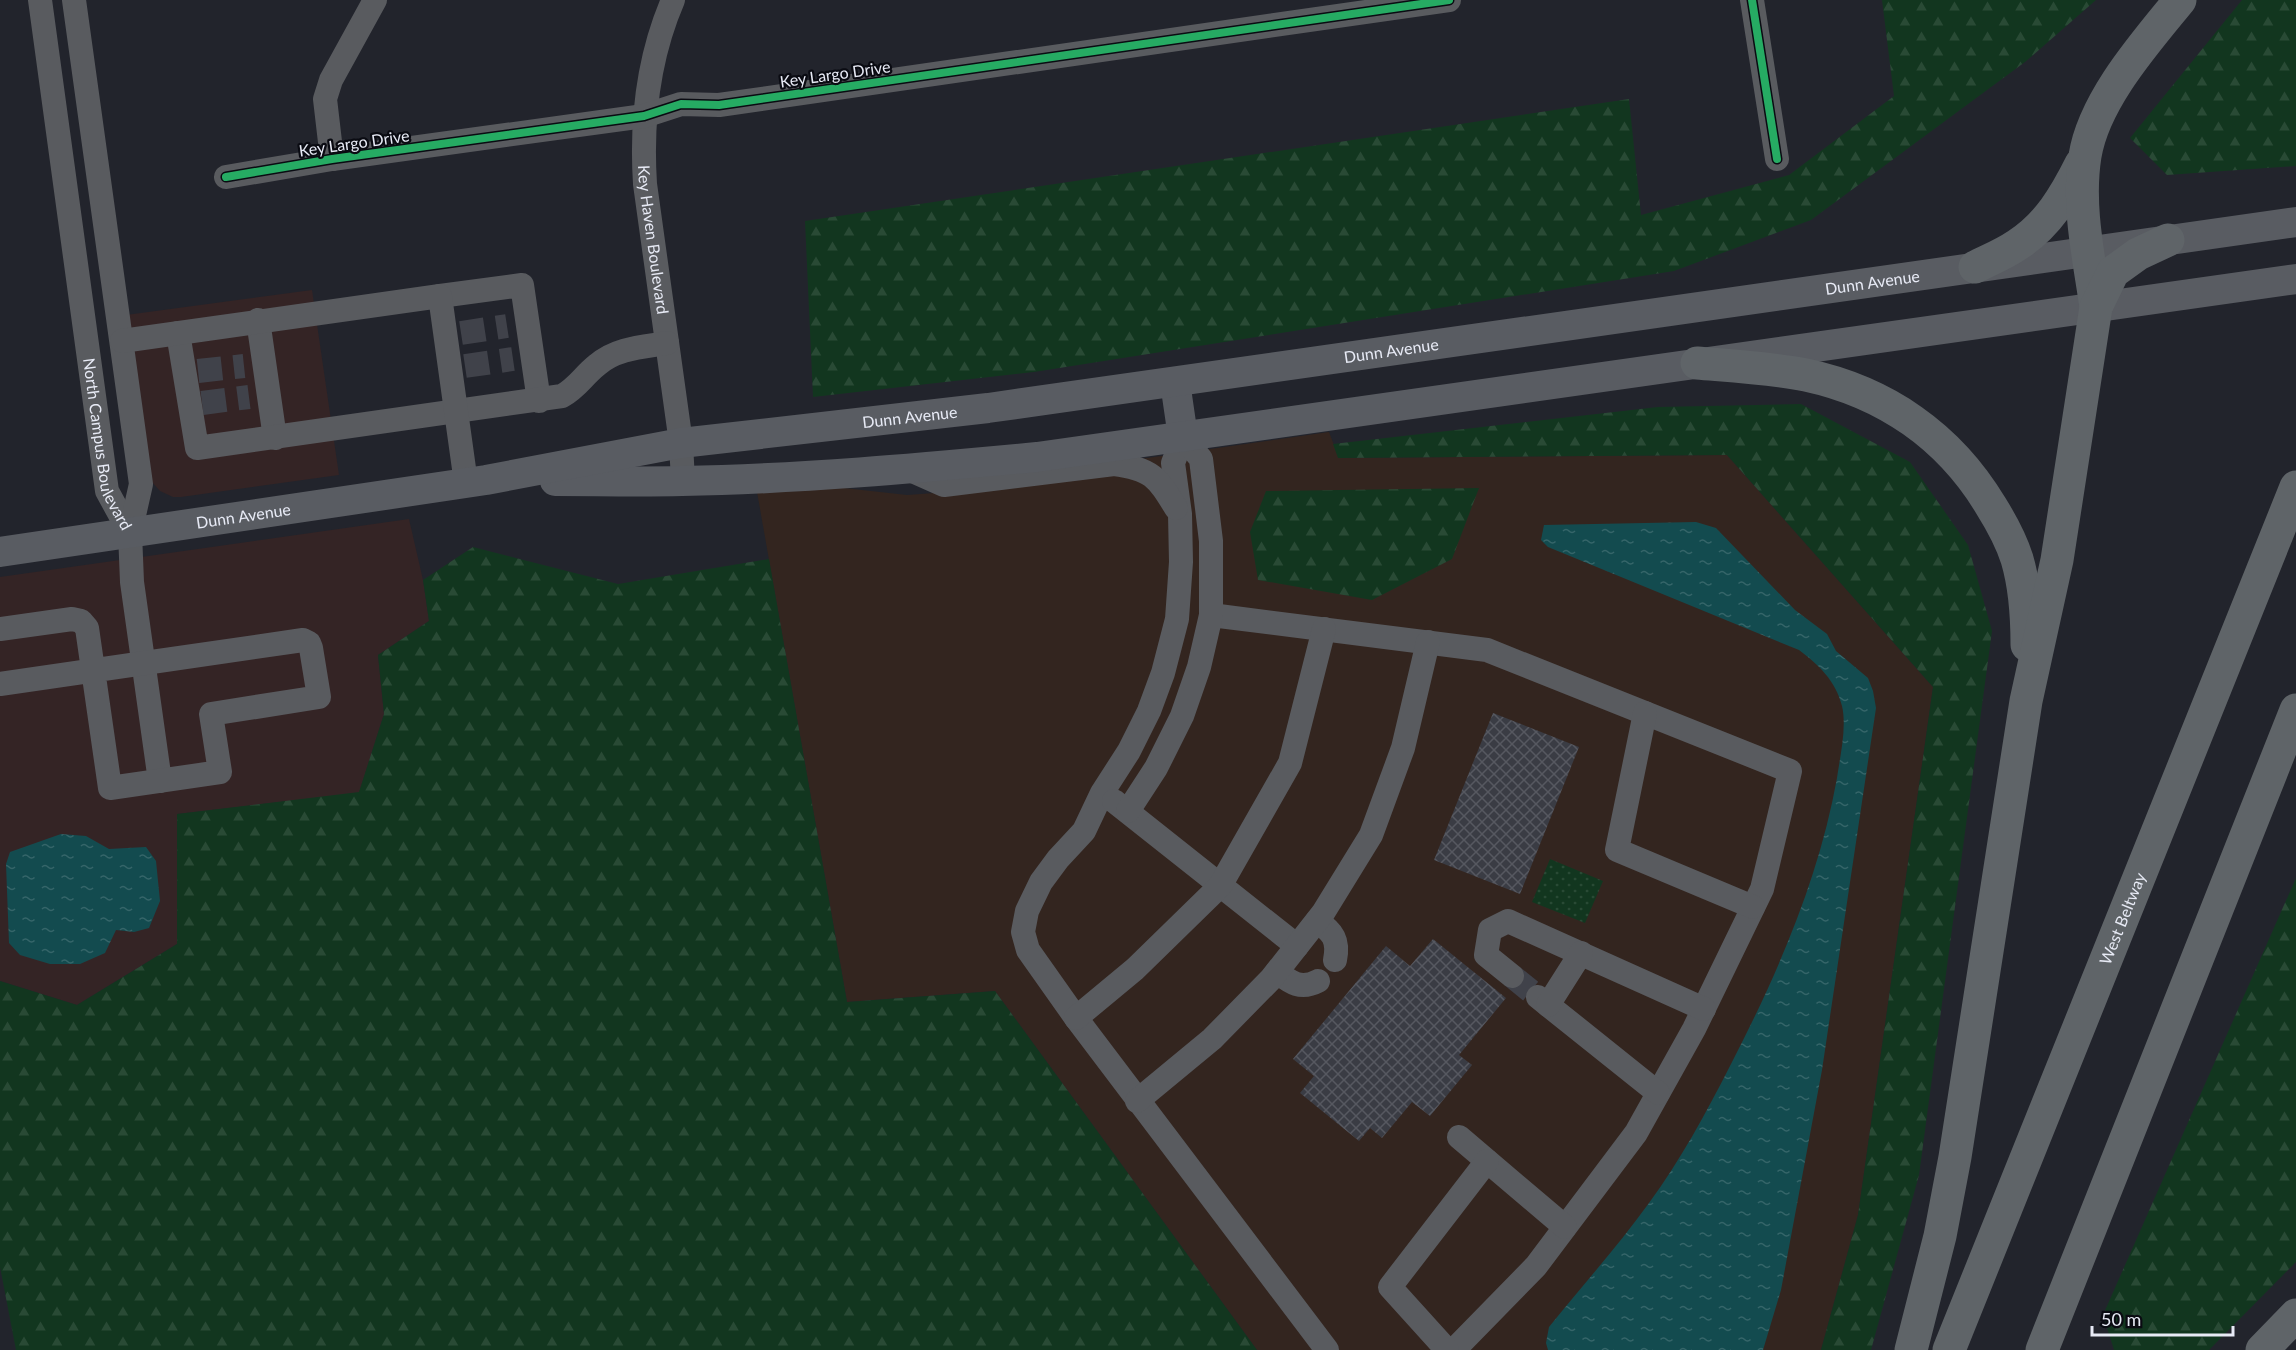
<svg xmlns="http://www.w3.org/2000/svg" width="2296" height="1350" viewBox="0 0 2296 1350" font-family="Lato,sans-serif">
<style>
.commercial{fill:#342425}
.medical{fill:#33251f}
.forest{fill:url(#forest-firs)}
.park{fill:url(#park-dots)}
.water{fill:url(#water-ripples)}
.building{fill:url(#building-cross-hatch)}
.lines{fill:none;stroke-linecap:round;stroke-linejoin:round}
.minor-tunnel{stroke:#40424a;stroke-width:24;stroke-dasharray:24 12;stroke-linecap:butt}
.minor{stroke:#595b5f;stroke-width:24}
.major{stroke:#595c62;stroke-width:30}
.highway{stroke:#5f6468;stroke-width:33}
.cycleway-casing{stroke:#0a0b12;stroke-width:11}
.cycleway{stroke:#26ab63;stroke-width:8}
.labels{text-anchor:middle;stroke-width:4.5;stroke-linejoin:round;paint-order:stroke}
.street-label{font-size:16px;fill:#e7eaf5;stroke:#0a0b12}
</style>
<defs>
<pattern id="forest-firs" width="22" height="20" patternUnits="userSpaceOnUse" patternTransform="scale(1.5)"><rect width="22" height="20" fill="#12361f"/><path d="M5 1l3.5 6h-7zM16 11l3.5 6h-7z" fill="#294a35"/></pattern>
<pattern id="park-dots" width="8" height="8" patternUnits="userSpaceOnUse" patternTransform="scale(1.5)"><rect width="8" height="8" fill="#12361f"/><path d="M2 2h.1M6 6h.1" fill="none" stroke="#294a35" stroke-width="1.8" stroke-linecap="round"/></pattern>
<pattern id="water-ripples" width="26" height="14" patternUnits="userSpaceOnUse" patternTransform="scale(1.5)"><rect width="26" height="14" fill="#134b4f"/><path d="M2 4q2-2 4 0t4 0M15 11q2-2 4 0t4 0" fill="none" stroke="#356569"/></pattern>
<pattern id="building-cross-hatch" width="8" height="8" patternUnits="userSpaceOnUse" patternTransform="scale(1.5)"><rect width="8" height="8" fill="#3a3c44"/><path d="M0 0l8 8M0 8l8-8" fill="none" stroke="#565860"/></pattern>
</defs>
<rect width="100%" height="100%" fill="#22242c"/>
<g class="commercial">
<polygon points="312,290 339,475 181,497 173,497 160,491 152,482 126,315"/>
<polygon points="409,519 423,580 429,621 378,655 384,714 359,793 177,814 177,944 77,1005 0,981 0,577"/>
</g>
<polygon class="medical" points="1329,432 1339,458 1727,455 1933,687 1858,1215 1821,1350 1257,1350 995,991 847,1002 757,492 844,488 907,495 976,490 1140,459"/>
<g class="forest">
<polygon points="1882,0 2096,0 2025,62 1811,220 1674,271 1034,372 813,397 805,221 1629,99 1641,215 1789,175 1894,96"/>
<polygon points="2242,0 2296,0 2296,166 2167,175 2130,138"/>
<polygon points="1801,404 1910,462 1968,545 1992,631 1919,1175 1871,1350 1821,1350 1858,1215 1933,687 1727,455 1338,458 1333,444 1658,407"/>
<polygon points="1479,488 1452,559 1372,600 1258,580 1250,532 1266,491"/>
<polygon points="473,547 618,584 769,559 847,1002 995,991 1257,1350 16,1350 0,1267 0,981 77,1005 177,944 177,814 359,792 384,714 378,655 429,621 423,580"/>
<polygon points="2296,878 2296,1262 2209,1350 2114,1350 2103,1315"/>
</g>
<polygon class="park" points="1550,859 1603,881 1585,923 1532,902"/>
<g class="water">
<path d="M1696 522 1716 528 1795 610 1827 634 1836 651 1868 678 1873 691 1876 708 1822 1070 1781 1290 1763 1350H1548L1546 1343 1549 1327C1582 1286 1618 1246 1649 1203 1680 1161 1706 1113 1730 1066 1777 975 1819 879 1837 778 1840 757 1847 727 1842 706 1836 681 1818 664 1799 650L1548 547 1541 540 1544 525Z"/>
<polygon points="61,834 86,836 109,849 146,847 156,861 160,901 149,928 134,932 116,930 105,953 80,964 50,964 20,955 9,943 6,864 10,852"/>
</g>
<g class="building">
<polygon points="1493,713 1579,747 1520,894 1434,860"/>
<polygon points="1433,939 1506,998 1459,1055 1472,1065 1430,1116 1412,1102 1382,1138 1370,1128 1359,1141 1300,1093 1314,1076 1293,1059 1386,946 1410,966"/>
</g>
<g class="lines">
<g class="minor-tunnel">
<polyline points="461,333 507,326"/>
<polyline points="465,366 513,359"/>
<polyline points="198,371 244,366"/>
<polyline points="202,403 249,397"/>
<polyline points="1512,976 1538,997"/>
</g>
<g class="minor">
<path id="s1" d="M40 0 107 491 130 533"/>
<polyline points="74,0 141,484 130,533 132,582 160,781"/>
<path id="s2" d="M673 0C648 58 641 121 645 184L681 443 683 481"/>
<polyline points="1752,0 1777,159"/>
<polyline points="332,159 325,99 331,80 375,0"/>
<polyline points="226,177 332,159 644,116 681,104 719,105 1449,0"/>
<polyline points="440,296 522,285 539,401"/>
<polyline points="258,320 275,438"/>
<path d="M178 333 197 448 562 396C578 387 583 376 597 365 616 348 643 347 667 343"/>
<polyline points="122,341 440,296 466,483"/>
<polyline points="1183,437 1173,463 1180,514 1181,562 1177,619 1163,673 1149,711 1129,751 1102,793 1084,831 1058,859 1041,882 1027,911 1023,932 1028,950 1076,1018 1327,1350"/>
<path d="M908 469 944 485 1114 464C1152 469 1157 477 1176 508"/>
<polyline points="1211,615 1487,650 1790,771 1762,889 1694,1029 1636,1133 1536,1266 1454,1350"/>
<path d="M0 629 72 619 81 621 87 628 110 788 220 772 211 714 319 697 311 648 309 643 303 640C202 655 101 669 0 684"/>
<polyline points="1645,713 1617,850 1753,907"/>
<polyline points="1114,801 1297,946"/>
<polyline points="1128,811 1156,768 1182,716 1199,667 1211,615 1211,541 1201,459 1183,437"/>
<path d="M1317 921C1333 932 1339 940 1335 960"/>
<path d="M1277 972C1291 983 1301 990 1318 981"/>
<polyline points="1512,976 1486,955 1490,930 1508,921 1704,1009"/>
<polyline points="1538,997 1658,1093"/>
<polyline points="1548,1005 1581,953"/>
<polyline points="1076,1018 1135,969 1220,886 1290,763 1324,629"/>
<polyline points="1137,1101 1212,1039 1271,979 1323,913 1371,835 1403,748 1428,642"/>
<polyline points="1459,1137 1565,1227"/>
<polyline points="1447,1350 1390,1287 1487,1161"/>
</g>
<g class="major">
<polyline points="1175,382 1183,437"/>
<path d="M555 481C597 481 640 482 682 481 801 479 919 468 1037 457L2296 279"/>
<path id="s3" d="M0 552 486 480 681 443 988 408 2296 222"/>
</g>
<g class="highway">
<path d="M1975 267C1989 260 2004 254 2017 245 2048 225 2065 196 2081 164"/>
<path d="M2096 307C2089 258 2077 206 2085 156 2094 100 2145 43 2180 0"/>
<path d="M1697 363C1733 366 1770 368 1806 375 1885 392 1949 436 1991 506 2001 522 2011 540 2017 559 2025 586 2027 617 2027 645"/>
<polyline points="1911,1350 1940,1236 1955,1157 2026,701 2057,560 2096,307 2113,272 2138,254 2168,240"/>
<path id="s4" d="M1949 1350 2296 487"/>
<polyline points="2042,1350 2296,710"/>
<polyline points="2262,1350 2296,1315"/>
</g>
<g class="cycleway-casing">
<g id="cycleway">
<polyline points="1752,0 1777,159"/>
<polyline points="226,177 332,159 644,116 681,104 719,105 1449,0"/>
</g>
</g>
<use href="#cycleway" class="cycleway"/>
</g>
<g class="labels">
<g class="street-label">
<text transform="translate(835 74) rotate(-8)" y="6">Key Largo Drive</text>
<text transform="translate(354 143) rotate(-8)" y="6">Key Largo Drive</text>
<text dy="6" stroke="none"><textPath href="#s2" startOffset="244">Key Haven Boulevard</textPath></text>
<text dy="6" stroke="none"><textPath href="#s3" startOffset="1892">Dunn Avenue</textPath></text>
<text dy="6" stroke="none"><textPath href="#s3" startOffset="1406">Dunn Avenue</textPath></text>
<text dy="6" stroke="none"><textPath href="#s3" startOffset="920">Dunn Avenue</textPath></text>
<text dy="6" stroke="none"><textPath href="#s1" startOffset="450">North Campus Boulevard</textPath></text>
<text dy="6" stroke="none"><textPath href="#s3" startOffset="246">Dunn Avenue</textPath></text>
<text dy="6" stroke="none"><textPath href="#s4" startOffset="465">West Beltway</textPath></text>
</g>
</g>
<path d="M2092 1326v9h141v-9" fill="none" stroke="#e7eaf5" stroke-width="3"/>
<text x="2101" y="1326" font-size="18" fill="#e7eaf5" stroke="#0a0b12" stroke-width="4.5" paint-order="stroke">50 m</text>
</svg>
